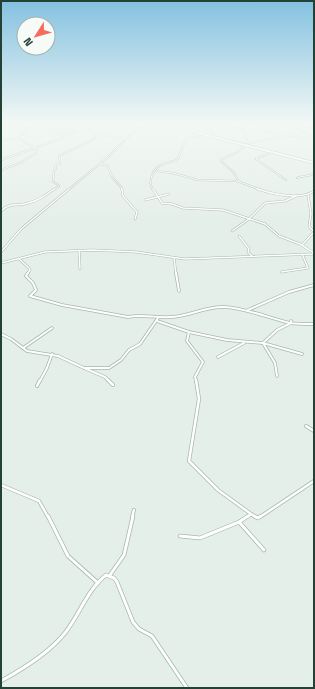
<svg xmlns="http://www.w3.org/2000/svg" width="315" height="689" viewBox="0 0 315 689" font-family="'Space Grotesk',sans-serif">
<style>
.built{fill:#d3dfd8}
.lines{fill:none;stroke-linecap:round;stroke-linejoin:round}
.minor-far4-casing{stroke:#a7b8af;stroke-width:2}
.minor-far3-casing{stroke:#a7b8af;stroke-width:2.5}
.minor-far2-casing{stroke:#a7b8af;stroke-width:3.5}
.minor-far1-casing{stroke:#a7b8af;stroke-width:4}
.minor-casing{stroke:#a7b8af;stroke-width:4.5}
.secondary-casing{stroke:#a3bbaf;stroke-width:3}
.minor-far4{stroke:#fff;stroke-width:1}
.minor-far3{stroke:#fff;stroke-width:1.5}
.minor-far2{stroke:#fff;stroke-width:2}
.minor-far1{stroke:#fff;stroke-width:2.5}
.minor{stroke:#fff;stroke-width:3}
.secondary{stroke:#fff;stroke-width:2}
</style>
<rect width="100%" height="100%" fill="#e5efe9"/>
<polygon class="built" points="38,124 93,124 64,137 43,131 49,127"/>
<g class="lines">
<g class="minor-far4-casing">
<g id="minor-far4">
<polyline points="231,124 246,132 245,137 248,143"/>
<polyline points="286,124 296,130 313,135"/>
<polyline points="296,124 304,124"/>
<polyline points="303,124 314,128"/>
<polyline points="25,127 39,124"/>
<polyline points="208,129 212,132 212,137"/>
<polyline points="262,129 276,134 277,138"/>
<polyline points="98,134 126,139"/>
<polyline points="1,141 18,138"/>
<polyline points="270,153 256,159 286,180"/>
<polyline points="1,160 35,148 18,138 27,130 25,126 20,124"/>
<polyline points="100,164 108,166 112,177 121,187 122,190"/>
<polyline points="1,170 22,162 36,153 35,148 72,134 93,124"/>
<polyline points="156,171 173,173 198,180 237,181 261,190"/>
<path d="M297 178C303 175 308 177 314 174"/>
<polyline points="239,182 234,173 221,161 222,159 236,153 249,143 291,135 305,138 314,135"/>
<polyline points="53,190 59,186 53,181 54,171 56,168 55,166 60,163 59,156 92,140 98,134 96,131 86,128"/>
<polyline points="68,190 107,158 138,127 136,124"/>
<path d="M153 190C147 181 153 168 163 164 168 162 173 163 178 159L186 138 206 136"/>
</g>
</g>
<g class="minor-far3-casing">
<g id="minor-far3">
<polyline points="122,189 123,196 137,212 135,219"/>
<polyline points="153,189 162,203 172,204 183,208 223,210 265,224 279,236 300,244 314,253"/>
<path d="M257 189C273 194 299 201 314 191"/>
<polyline points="145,200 169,194"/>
<path d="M1 211C12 201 16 207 28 203 38 201 46 195 54 189"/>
<polyline points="232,231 249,219 265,203 285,201 296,196"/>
<polyline points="239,236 249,249 248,252 252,256"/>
<polyline points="302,245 314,232 309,226 311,214 308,195"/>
<polyline points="79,250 80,269"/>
<polyline points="1,252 21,229 69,189"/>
<polyline points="18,258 29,268 30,270 27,274"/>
<polyline points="174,258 176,274"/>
<polyline points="1,263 45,252 92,250 136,252 185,259 314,254"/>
<polyline points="281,272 308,268 302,254"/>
</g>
</g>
<g class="minor-far2-casing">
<g id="minor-far2">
<path d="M28 273 26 276 33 283 36 290 30 296 62 305 128 317C141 314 156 318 170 317 188 317 206 306 224 307 247 308 268 318 290 323 297 324 306 324 314 324"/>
<polyline points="176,273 179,291"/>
<polyline points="248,310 289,292 314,285"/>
<polyline points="157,321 189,332 227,340 263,343 302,354"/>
<polyline points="189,332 187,341 203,362 195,377 196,381"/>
<polyline points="1,334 11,339 27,351 58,356 84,368 109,368 121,360 129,350 140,344 158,318"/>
<polyline points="263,343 277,330 291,323 291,321"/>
<polyline points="263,343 275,363 277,376"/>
<polyline points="23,348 52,328"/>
<polyline points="218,357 244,343"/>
<polyline points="84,368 105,377 109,381"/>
<polyline points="40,381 47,368 52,354"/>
</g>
</g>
<g class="minor-far1-casing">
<g id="minor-far1">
<polyline points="108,380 113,385"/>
<polyline points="196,380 199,399 189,461 218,490 251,514 247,517"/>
<polyline points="37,386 40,380"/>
<polyline points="306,426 314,431"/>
<polyline points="1,485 39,501 48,517"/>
<polyline points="251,514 256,517"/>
<polyline points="132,517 134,510"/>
<polyline points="260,517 314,481"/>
</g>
</g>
<g class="minor-casing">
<g id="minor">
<polyline points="48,516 68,556 98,583"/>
<polyline points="254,516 258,518 261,516"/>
<polyline points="239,522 264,550"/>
<polyline points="180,536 200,538 239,522 248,516"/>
<polyline points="110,575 124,555 133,516"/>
<path d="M1 681C23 669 49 653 65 633 80 614 87 590 106 575L114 578 117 582 133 622 139 629 152 636 187 688"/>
</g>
</g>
<g class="secondary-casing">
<polyline id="secondary" points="164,124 314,163"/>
</g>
<use href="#minor-far4" class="minor-far4"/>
<use href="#minor-far3" class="minor-far3"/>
<use href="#minor-far2" class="minor-far2"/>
<use href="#minor-far1" class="minor-far1"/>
<use href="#minor" class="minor"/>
<use href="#secondary" class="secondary"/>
</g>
<linearGradient id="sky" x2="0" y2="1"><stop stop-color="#83c1e0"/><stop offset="0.56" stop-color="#f3f8f5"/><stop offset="1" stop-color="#f3f8f5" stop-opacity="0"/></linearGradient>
<rect width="315" height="220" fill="url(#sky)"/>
<rect width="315" height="689" fill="none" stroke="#234235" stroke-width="4"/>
<g transform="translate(36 36) rotate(233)"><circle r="19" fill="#f6fbf8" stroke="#a2b1aa"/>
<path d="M0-3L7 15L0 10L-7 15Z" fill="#f66b5d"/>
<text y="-6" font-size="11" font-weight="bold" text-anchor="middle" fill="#234235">N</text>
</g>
</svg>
